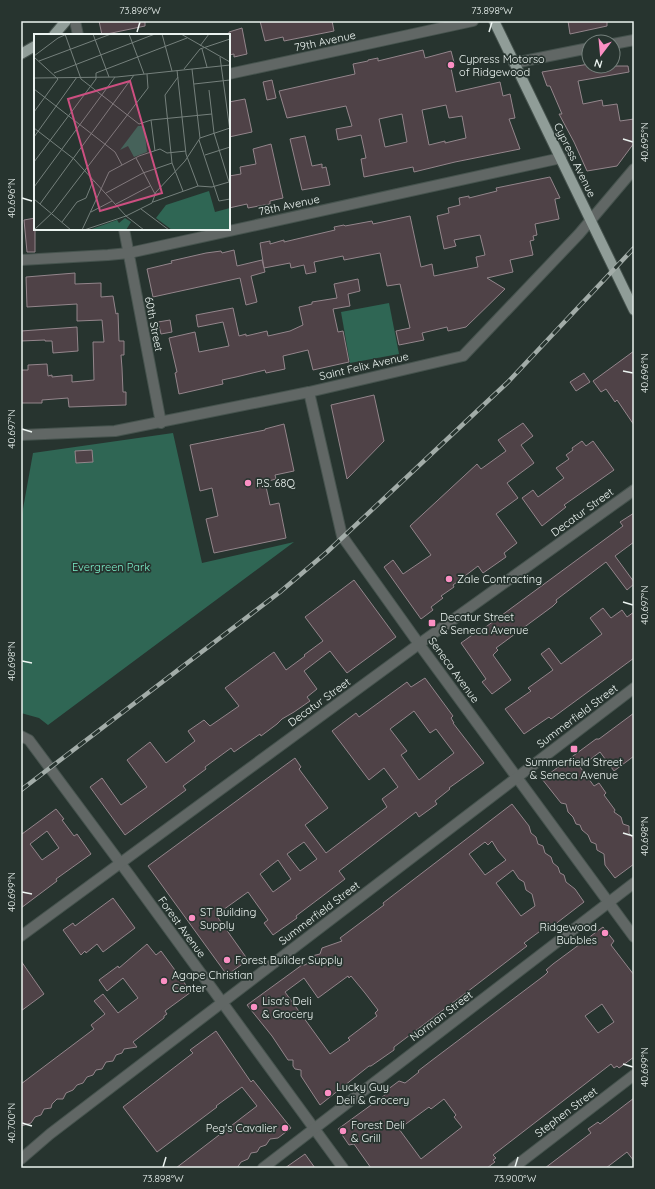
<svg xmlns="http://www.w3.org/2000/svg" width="655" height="1189" viewBox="0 0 655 1189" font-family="Quicksand,sans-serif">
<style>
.green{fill:#2f6654}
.building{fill:#4f4247;stroke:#93858b;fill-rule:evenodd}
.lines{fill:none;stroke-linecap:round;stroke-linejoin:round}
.minor-casing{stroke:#46534e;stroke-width:12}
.major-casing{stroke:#46534e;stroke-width:12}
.minor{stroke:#616765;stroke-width:10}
.major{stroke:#909d98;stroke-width:10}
.rail-casing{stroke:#a2aca8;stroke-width:4.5}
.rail{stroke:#27342f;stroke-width:3;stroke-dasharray:9;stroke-linecap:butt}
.ticks{fill:none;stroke:#ebf3f0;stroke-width:1.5}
.poi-dot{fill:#fb8fc3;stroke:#27342f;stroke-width:1.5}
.labels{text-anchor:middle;stroke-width:3.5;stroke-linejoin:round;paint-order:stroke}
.street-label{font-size:11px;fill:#ebf3f0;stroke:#27342f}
.poi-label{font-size:11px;fill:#ebf3f0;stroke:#27342f;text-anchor:start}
.park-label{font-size:11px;fill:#7cf0ca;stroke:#27342f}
.inset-road{fill:none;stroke:#75807c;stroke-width:1}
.view{fill:#cc4f80;fill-opacity:0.15;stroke:#cc4f80;stroke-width:2}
.inset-edge{fill:none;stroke:#ebf3f0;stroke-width:2}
.neatline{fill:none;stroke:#ebf3f0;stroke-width:1.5}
.ticks-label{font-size:10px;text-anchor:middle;fill:#ebf3f0}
</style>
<rect width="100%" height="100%" fill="#27342f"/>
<g class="green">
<polygon points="389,303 399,354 350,363 341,312"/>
<polygon points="173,433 202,563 294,542 48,725 39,718 21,713 21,520 33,453"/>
</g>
<g class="building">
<polygon points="99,21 145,21 145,26 102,35"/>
<polygon points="260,21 332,21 334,31 284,41 283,37 265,41"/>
<polygon points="568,21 607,21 607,26 570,34"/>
<polygon points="242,28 247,54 234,57 234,54 229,55 229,32"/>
<path d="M423 50 425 58 451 51 455 66 451 68 456 92 500 82 503 96 510 94 515 118 509 119 520 149 455 162 414 172 413 167 364 177 361 159 366 158 361 135 338 140 336 129 352 126 346 106 287 118 279 91 355 74 353 64 368 61V60L378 58V61ZM446 105 449 118 462 116 466 138 445 143V141L429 145 422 110ZM402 114 407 142 385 147 379 119Z"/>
<polygon points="589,64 589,66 628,66 629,72 578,81 583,104 602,100 603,106 617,104 620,121 634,119 634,143 617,166 587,171 574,142 559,114 562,114 550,86 547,86 542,72"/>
<polygon points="272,80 276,98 267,100 263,82"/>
<polygon points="245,99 252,132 229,137 229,102"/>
<polygon points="305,136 312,166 322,164 322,168 326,167 330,185 302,190 290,139"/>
<polygon points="271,144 283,198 270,201 270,204 248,208 247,204 229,208 229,176 241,174 240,167 256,164 253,149"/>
<polygon points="550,177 560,198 555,199 555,200 559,219 535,224 537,235 533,236 534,240 530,241 533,255 510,260 513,272 487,278 505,289 466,327 448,331 447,327 422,333 424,340 399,345 396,331 410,328 400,284 387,286 380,253 344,260 343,256 314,262 316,272 306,274 304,265 291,268 290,263 264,268 260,243 270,241 270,244 284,240 284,242 335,230 334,227 344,225 345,226 372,221 373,224 410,216 421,267 432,264 434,276 478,267 476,257 485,255 480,235 454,240 456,246 444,249 437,216 449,213 448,208 460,205 459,198 469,196 469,198 497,191 496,188"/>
<polygon points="35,218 35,252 27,252 24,220"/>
<polygon points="234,250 237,266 262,260 265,272 251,276 257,302 246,305 240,278 153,297 147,269 172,263 171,261 206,253 221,251 222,253"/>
<polygon points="75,273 75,284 101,283 101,297 113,296 116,314 118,313 119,341 124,341 124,355 121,355 122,368 123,392 126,392 126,405 69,407 68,398 42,400 42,403 21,403 21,370 28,370 28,365 47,364 48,376 52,375 52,377 72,375 72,382 94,380 93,342 104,342 102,320 77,321 77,304 27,307 26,277"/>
<polygon points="358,279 360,291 348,294 350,306 333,309 338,332 343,331 349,362 313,370 308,350 283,356 285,369 266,373 265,370 236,377 222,380 223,384 179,394 175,373 177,372 169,338 195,332 199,352 229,346 223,322 198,327 196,315 233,308 239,336 246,334 246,336 267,331 268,336 290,331 303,325 299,307 312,304 312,302 337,298 334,284"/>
<polygon points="170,320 172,332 161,334 158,322"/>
<polygon points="77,327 78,351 53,353 52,341 45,341 45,340 21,341 21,331"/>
<polygon points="634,351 634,425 617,400 615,402 606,389 601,392 593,381"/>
<polygon points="584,373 590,382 576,391 570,382"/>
<polygon points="374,395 384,441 347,479 331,405"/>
<polygon points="523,423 533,436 521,445 534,463 507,483 518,498 496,514 517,543 504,553 506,557 483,573 478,566 453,585 454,587 441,596 443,598 431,607 433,610 421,619 384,567 393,560 403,574 431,555 410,526 477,464 481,469 506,451 498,440"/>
<polygon points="284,424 294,471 275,475 276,479 265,482 270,505 279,503 286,538 214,553 206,519 218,516 212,488 200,491 190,445 265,430 265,429"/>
<polygon points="582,441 586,446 593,441 614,470 564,505 566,507 542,526 522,498 533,490 538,497 564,478 556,468 569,459 566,455 573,450 572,448"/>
<polygon points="92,450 93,462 76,463 75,451"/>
<polygon points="634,513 634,542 615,556 634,582 634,584 627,590 606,562 556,600 557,602 553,606 496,648 498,650 493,655 511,680 492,694 482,682 486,679 461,643 482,628 483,629 623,526 620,522"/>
<polygon points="354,580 396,637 347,673 330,651 304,671 317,689 307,697 310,701 294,712 282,719 277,724 261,736 260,734 234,752 231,748 205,767 206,769 183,786 186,790 125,835 90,787 102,778 121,805 147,787 127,760 150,742 166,763 195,741 188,731 204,720 210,726 239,706 225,688 274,652 286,670 305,656 304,655 323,641 305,617"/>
<polygon points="603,608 611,618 622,610 627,617 634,612 634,658 551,719 549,717 524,734 505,709 531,691 528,688 553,670 541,654 549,648 561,664 602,634 590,618"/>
<path d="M425 678 453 716 451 718 454 723H453L484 763 449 788 450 789 435 801 437 804 419 817 416 812 339 871 345 879 296 916 297 918 273 935 264 923 268 920 248 892 216 915 248 960 227 975 148 866 295 758 301 767 299 769 328 808 305 825 326 853 387 807 382 799 398 787 384 768 369 780 332 731 356 713 359 717 407 682 411 687ZM414 711 430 733 436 729 454 753 419 780 401 755 407 751 390 729ZM304 842 317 859 300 871 287 854ZM278 860 291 879 273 892 260 874Z"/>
<polygon points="634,713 634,756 614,771 600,752 580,767 594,786 599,783 606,793 604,795 615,810 614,812 621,817 623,824 629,826 629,833 634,839 634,864 615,878 605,865 604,854 597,850 596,844 591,842 588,835 582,830 580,825 576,824 573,817 568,812 566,804 561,803 542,779 596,739 599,739"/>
<path d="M512 804 529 826 531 833 536 837 538 844 543 846 545 853 551 857 553 863 558 867 560 873 564 875 566 882 575 889 584 902 545 932 543 929 524 943 527 946 467 992 394 1047V1050L371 1066H369L320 1105 301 1076V1070L295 1069 293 1066V1060H288L272 1036 247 1005 302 965H305L311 961 312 956 320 954 322 948 342 941 340 938 384 905 383 903ZM492 841 498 851 506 860 485 875 469 854 485 842 488 845ZM513 870 519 879 524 882 526 890 532 894 535 906 521 916 496 883ZM348 976 349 978 351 976 365 993 378 1010 375 1013 377 1016 348 1038 350 1040 330 1054 285 992 304 978 318 998Z"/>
<path d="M56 809 64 819 62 820 74 836 77 834 91 854 56 879 57 881 21 908V832L22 834ZM47 831 59 848 42 860 30 844Z"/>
<polygon points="113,898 135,928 103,952 97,944 86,953 85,951 81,955 63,930 73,923 75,926"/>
<path d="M603 927 614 941 611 945 634 975V1057L619 1068 617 1066 614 1068 611 1064 493 1155 496 1158 493 1160 495 1162 487 1168H371L354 1144 349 1145 338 1129 389 1092 387 1090 399 1081 405 1083 419 1072 418 1071 431 1061 545 975 548 972 546 970 553 964ZM602 1004 614 1022 598 1033 585 1016ZM444 1099 456 1115 454 1117 462 1127 421 1159 399 1129 429 1107 431 1109Z"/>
<polygon points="147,944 156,955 161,951 191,992 165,1011 167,1014 164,1016 164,1018 133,1042 137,1047 124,1049 122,1053 116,1055 113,1061 106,1062 102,1069 96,1070 93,1075 87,1077 83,1083 77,1085 73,1090 66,1093 63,1099 57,1099 52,1104 51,1108 44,1109 41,1115 35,1117 31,1123 21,1126 21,1084 94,1029 91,1025 105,1014 94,1001 103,994 118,1013 138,998 123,978 107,991 99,980 118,966 119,968"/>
<polygon points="21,961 44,994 21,1011"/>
<polygon points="216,1031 251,1082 253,1080 291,1128 278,1138 270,1139 266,1145 260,1147 257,1152 251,1153 248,1159 241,1162 237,1168 176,1168 257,1106 242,1087 216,1106 217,1107 157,1152 123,1107 193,1053 190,1050"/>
<polygon points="634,1098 634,1161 627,1152 606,1168 545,1168 591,1133 588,1129 598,1122 600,1124"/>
<polygon points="305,1154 315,1168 285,1168"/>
</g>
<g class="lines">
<g class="minor-casing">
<g id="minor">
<polyline points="75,21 78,35"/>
<polyline points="613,44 634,40"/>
<polyline points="514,63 589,48"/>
<polyline points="229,74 473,21"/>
<polyline points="124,229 161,423"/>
<polyline points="21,260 108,255 129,253 561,158"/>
<polyline points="309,392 342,536 419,644 634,937"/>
<polyline points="21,435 115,431 309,392 463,356 579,234 634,169"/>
<polyline points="21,736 29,740 130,876 343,1168"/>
<polyline points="21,936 419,644 634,490"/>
<polyline points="21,1159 50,1134 634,688"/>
<polyline points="263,1168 634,883"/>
<polyline points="513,1168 634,1075"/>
</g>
</g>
<g class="major-casing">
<g id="major">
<polyline points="494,21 634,310"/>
<polyline points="54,35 66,21"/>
<polyline points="21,54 35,46"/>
</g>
</g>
<use href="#minor" class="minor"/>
<use href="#major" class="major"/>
<g class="rail-casing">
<polyline id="rail" points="21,790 280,592 327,552 508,382 634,248"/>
</g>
<use href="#rail" class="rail"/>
</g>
<path class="ticks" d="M137 32 140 22M489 32 492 22M623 139 633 142M22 198 32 201M623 371 633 373M22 429 32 432M623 602 633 605M22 661 32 663M623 833 633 836M22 892 32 894M623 1064 633 1067M22 1123 32 1126M163 1167 166 1157M515 1167 518 1157"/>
<g class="poi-dot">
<circle cx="451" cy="65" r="4"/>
<circle cx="248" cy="483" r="4"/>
<circle cx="449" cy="579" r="4"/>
<rect x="428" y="619" width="8" height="8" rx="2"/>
<rect x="570" y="745" width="8" height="8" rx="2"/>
<circle cx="192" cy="918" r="4"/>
<circle cx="605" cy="933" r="4"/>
<circle cx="227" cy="960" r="4"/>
<circle cx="164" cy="981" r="4"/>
<circle cx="254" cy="1007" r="4"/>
<circle cx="328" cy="1093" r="4"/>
<circle cx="285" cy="1128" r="4"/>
<circle cx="343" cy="1131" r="4"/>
</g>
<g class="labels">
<g class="street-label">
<text transform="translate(325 41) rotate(-12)" y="4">79th Avenue</text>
<text transform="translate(575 160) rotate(64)" y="4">Cypress Avenue</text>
<text transform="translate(289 205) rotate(-12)" y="4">78th Avenue</text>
<text transform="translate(154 324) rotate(79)" y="4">60th Street</text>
<text transform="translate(364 366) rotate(-13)" y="4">Saint Felix Avenue</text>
<text transform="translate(582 512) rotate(-36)" y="4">Decatur Street</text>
<text transform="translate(454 670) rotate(54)" y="4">Seneca Avenue</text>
<text transform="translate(319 702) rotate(-36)" y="4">Decatur Street</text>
<text transform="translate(577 716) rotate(-37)" y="4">Summerfield Street</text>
<text transform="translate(319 913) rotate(-37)" y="4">Summerfield Street</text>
<text transform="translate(182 927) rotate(54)" y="4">Forest Avenue</text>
<text transform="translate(441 1016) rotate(-37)" y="4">Norman Street</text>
<text transform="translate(566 1112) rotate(-37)" y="4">Stephen Street</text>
</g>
<g class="poi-label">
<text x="459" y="63">Cypress Motorso<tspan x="459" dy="13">of Ridgewood</tspan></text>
<text x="256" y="487">P.S. 68Q</text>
<text x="457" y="583">Zale Contracting</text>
<text x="440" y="621">Decatur Street<tspan x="440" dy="13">&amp; Seneca Avenue</tspan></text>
<text x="574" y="766" text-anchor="middle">Summerfield Street<tspan x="574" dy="13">&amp; Seneca Avenue</tspan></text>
<text x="200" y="916">ST Building<tspan x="200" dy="13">Supply</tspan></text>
<text x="597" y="931" text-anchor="end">Ridgewood<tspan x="597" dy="13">Bubbles</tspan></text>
<text x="235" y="964">Forest Builder Supply</text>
<text x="172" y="979">Agape Christian<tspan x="172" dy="13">Center</tspan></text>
<text x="262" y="1005">Lisa's Deli<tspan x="262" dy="13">&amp; Grocery</tspan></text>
<text x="336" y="1091">Lucky Guy<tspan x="336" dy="13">Deli &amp; Grocery</tspan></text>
<text x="351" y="1129">Forest Deli<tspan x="351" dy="13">&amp; Grill</tspan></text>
<text x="277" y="1132" text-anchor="end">Peg's Cavalier</text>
</g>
<g class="park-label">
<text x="111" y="571">Evergreen Park</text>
</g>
</g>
<g transform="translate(34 34)">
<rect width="196" height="196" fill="#27342f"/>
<path d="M104 92H110L113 118 100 123 94 112 86 116ZM175 157 181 178 196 174V196H138L122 184 132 171ZM91 184 97 188 92 196H55L83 186 85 189Z" fill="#2f6654"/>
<path class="inset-road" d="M31 0 47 45 105 90 117 86 178 80M59 0 75 43M95 0 110 40M128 0 138 37M147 0 196 28M166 12 175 0M168 15 173 33M0 22 24 4 33 0M0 23 24 45 0 78M186 23 196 97M5 27 77 0M150 35 166 15 196 5M158 35 166 104M143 36 152 120 164 152M20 39 121 0M144 43 131 61 138 129 149 157M0 44 83 43 196 31M160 50 196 46M0 55 81 118 88 131M175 56 180 99 195 148M117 86 121 117M0 94 40 125 92 182M0 103 43 43M165 106 185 167 196 165M171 121 196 113M102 124 121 160M0 128 62 45V39L153 4M0 153 81 43M72 159 109 139 138 129M0 165 37 196M119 168 164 152 178 153 195 148M6 170 100 41M82 170 116 152M107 175 135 196M57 178 78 167M92 182 110 196M28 188 43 168 52 164 59 147M0 196 19 178 114 54 113 40M48 196 75 138 105 122 126 115 133 119 152 117M50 196 92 182 118 169 122 158 151 127 166 104 196 94"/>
<path class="view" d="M96 47 128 159 66 177 34 65Z"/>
<rect width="196" height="196" class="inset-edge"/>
</g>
<rect width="655" height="1189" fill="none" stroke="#27342f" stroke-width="44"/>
<g transform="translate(601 54) rotate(196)"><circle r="19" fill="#27342f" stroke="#75807c"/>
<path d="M0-3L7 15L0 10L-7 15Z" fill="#fb8fc3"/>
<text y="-6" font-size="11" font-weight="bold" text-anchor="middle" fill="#ebf3f0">N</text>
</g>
<rect x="22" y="22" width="611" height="1145" class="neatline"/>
<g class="ticks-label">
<text x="140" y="14">73.896°W</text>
<text x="492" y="14">73.898°W</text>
<text transform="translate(644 142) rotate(-90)" y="4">40.695°N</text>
<text transform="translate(11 198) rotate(-90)" y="4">40.696°N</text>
<text transform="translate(644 373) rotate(-90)" y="4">40.696°N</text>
<text transform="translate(11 429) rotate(-90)" y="4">40.697°N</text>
<text transform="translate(644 605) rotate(-90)" y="4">40.697°N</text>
<text transform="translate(11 661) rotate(-90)" y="4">40.698°N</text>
<text transform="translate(644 836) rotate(-90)" y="4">40.698°N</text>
<text transform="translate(11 892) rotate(-90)" y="4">40.699°N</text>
<text transform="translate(644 1067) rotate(-90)" y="4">40.699°N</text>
<text transform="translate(11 1123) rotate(-90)" y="4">40.700°N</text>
<text x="163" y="1182">73.898°W</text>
<text x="515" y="1182">73.900°W</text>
</g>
</svg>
